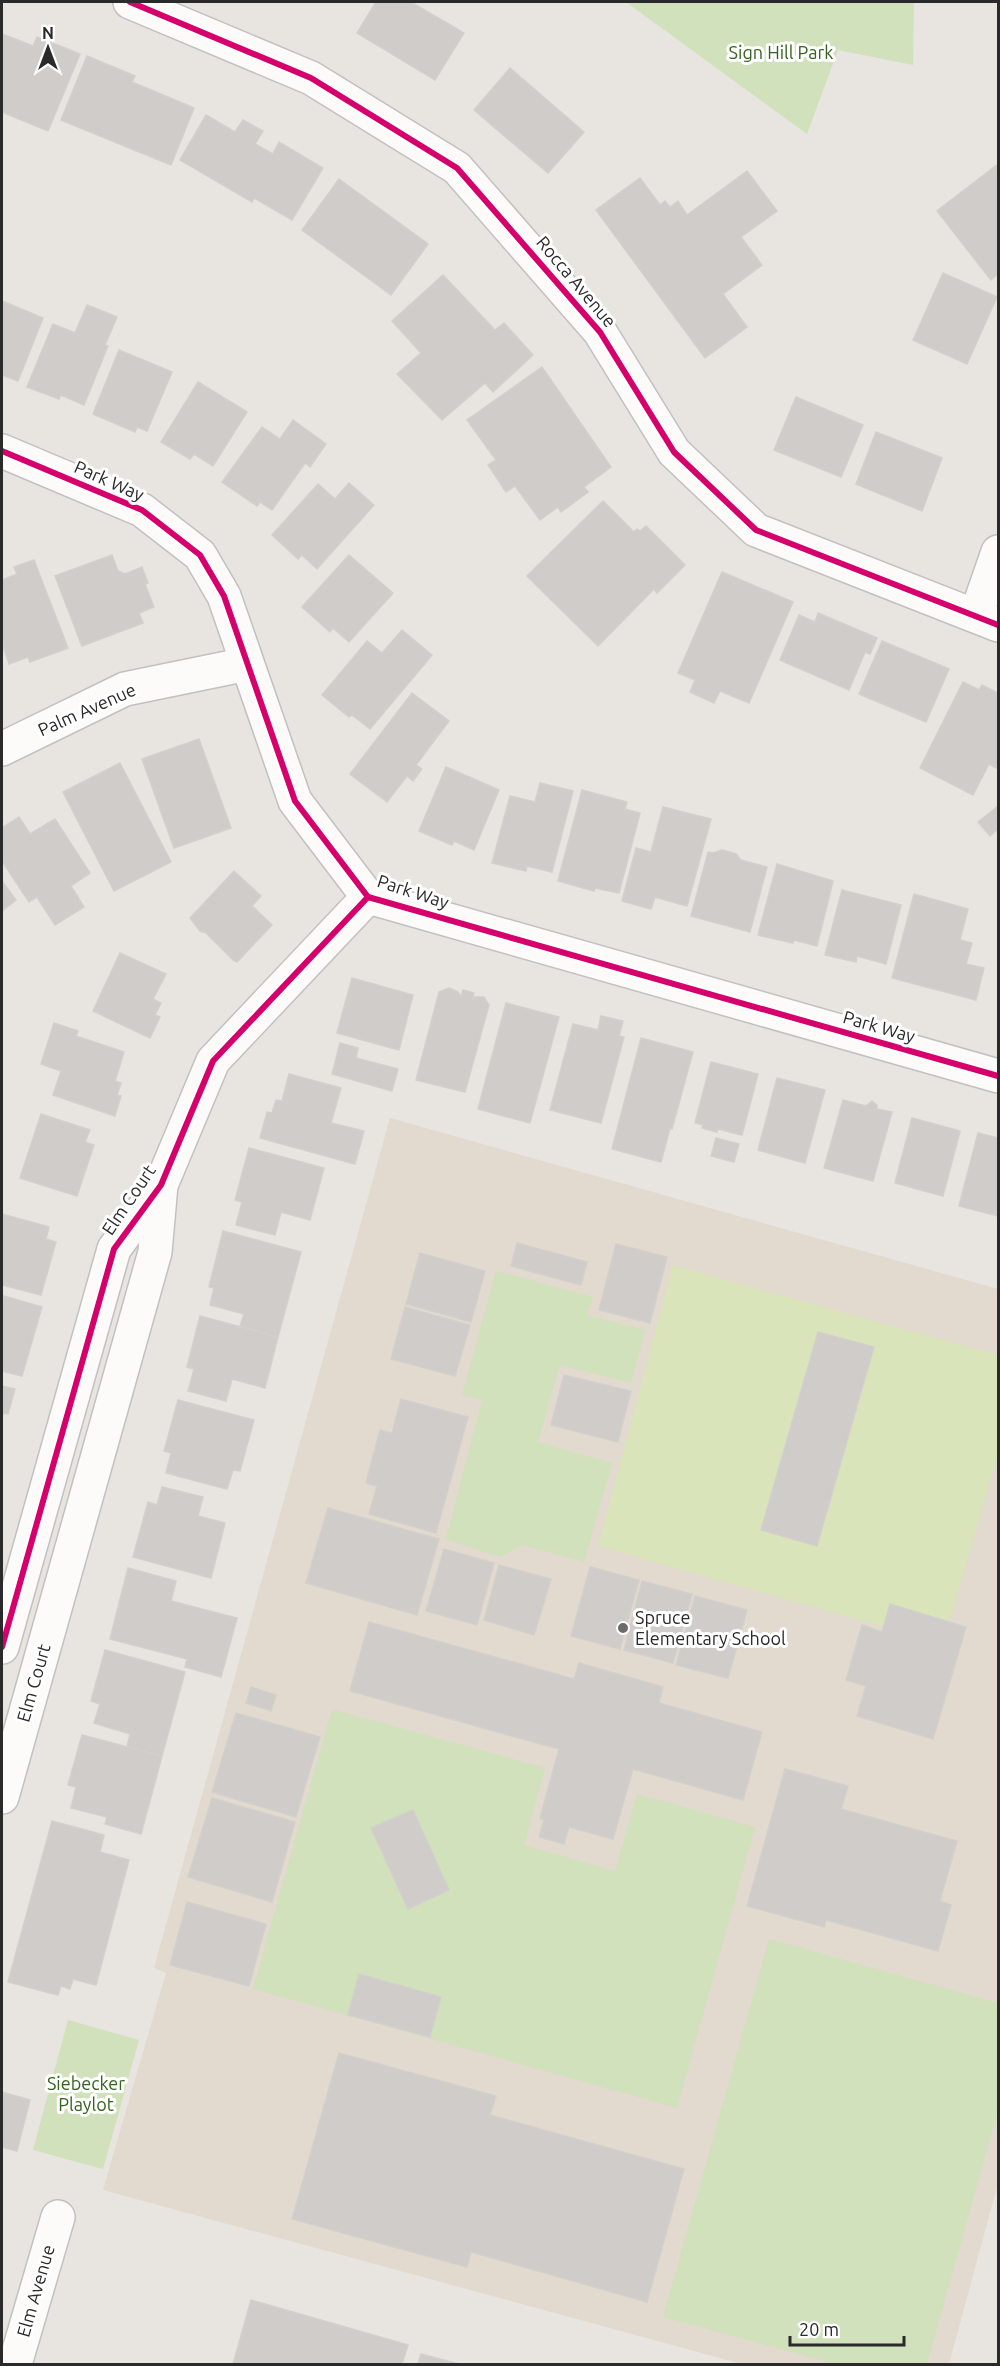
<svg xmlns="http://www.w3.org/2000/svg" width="1000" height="2366" viewBox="0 0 1000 2366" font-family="Ubuntu,sans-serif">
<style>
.education{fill:#e2d9cf}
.green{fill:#d0e1bb}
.pitch{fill:#dae4ba}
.building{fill:#cfccc9;stroke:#d3d0cc;stroke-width:1.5}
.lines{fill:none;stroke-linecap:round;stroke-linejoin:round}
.minor-casing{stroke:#c2c1c1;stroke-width:36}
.minor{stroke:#fcfbfa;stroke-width:33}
.cycleway-casing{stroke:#fff;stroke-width:10}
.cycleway{stroke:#d6006c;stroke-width:6}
.poi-dot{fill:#6c6b6a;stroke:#fff;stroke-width:2}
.labels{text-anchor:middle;stroke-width:6;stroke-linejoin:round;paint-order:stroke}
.park-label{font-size:18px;fill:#36621f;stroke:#fff}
.street-label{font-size:18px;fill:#2a2a2a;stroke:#fff}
.poi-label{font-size:18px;fill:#2a2a2a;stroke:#fff;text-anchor:start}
</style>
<rect width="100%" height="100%" fill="#e8e4e0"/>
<polygon class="education" points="390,1118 998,1289 998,2183 949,2364 742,2364 103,2190 166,1973 154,1968"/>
<g class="green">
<polygon points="626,2 914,2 913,65 838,50 807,134"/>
<polygon points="496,1271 593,1297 587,1315 645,1330 631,1383 560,1365 538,1442 612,1463 584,1562 522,1545 500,1557 446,1539 482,1400 462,1395"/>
<polygon points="332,1709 545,1768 524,1845 615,1871 637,1794 755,1827 677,2108 253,1989"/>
<polygon points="769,1939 998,2003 998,2110 927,2364 835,2364 663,2317"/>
<polygon points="68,2020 139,2040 103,2169 33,2150"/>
</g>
<polygon class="pitch" points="673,1265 998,1355 998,1454 943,1644 598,1546"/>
<g class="building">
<polygon points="376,2 411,2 464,33 435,80 357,33"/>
<polygon points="2,34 33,46 37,37 80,54 48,131 2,112"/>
<polygon points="87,56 135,76 132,82 194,108 171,165 61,120"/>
<polygon points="510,68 584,132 548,173 474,110"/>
<polygon points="206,115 235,132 243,120 263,131 255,144 273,154 279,142 323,168 292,220 254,198 252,202 180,160"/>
<polygon points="998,164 998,274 991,280 937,211"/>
<polygon points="747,171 777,211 741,237 762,265 723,294 747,327 705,358 596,210 640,178 660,205 665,201 670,207 678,201 687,215"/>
<polygon points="339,179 428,244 391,295 302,230"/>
<polygon points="943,273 997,297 967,364 913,340"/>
<polygon points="443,275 495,330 504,323 533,355 493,392 485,383 442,420 397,374 421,353 392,321"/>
<polygon points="2,301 43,318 18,381 2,375"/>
<polygon points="87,305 117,317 105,345 108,346 84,405 61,395 59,399 27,387 53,324 75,333"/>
<polygon points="119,350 172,372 147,431 137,427 135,432 93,414"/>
<polygon points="542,367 611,467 584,487 588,492 561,512 558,507 540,520 515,486 506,492 488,465 496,460 467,420"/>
<polygon points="198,382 247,412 213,466 194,454 190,459 161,442"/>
<polygon points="796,397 863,425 841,477 774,450"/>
<polygon points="293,420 326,444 310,467 305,463 272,510 260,502 257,506 222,482 262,427 280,439"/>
<polygon points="876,432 942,458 922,511 856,484"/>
<polygon points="349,483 374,505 317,569 302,555 298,559 272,535 318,484 335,499"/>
<polygon points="603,501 634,532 637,529 640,531 646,526 685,565 657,593 654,589 598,646 527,576"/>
<polygon points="112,555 118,571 125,574 142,567 148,583 145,584 154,607 139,613 143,623 82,646 55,576"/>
<polygon points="349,555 393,593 349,642 333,628 330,632 302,607"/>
<polygon points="34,560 68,648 30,662 28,657 9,664 2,643 2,580 17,574 14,567"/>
<polygon points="722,572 793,602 749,703 720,691 714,703 690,692 695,680 678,673"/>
<polygon points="818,613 877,638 870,654 865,652 849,690 780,660 799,615 815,622"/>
<polygon points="402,630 432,655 370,729 352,715 349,717 322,695 367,641 382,653"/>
<polygon points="882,641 949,669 926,722 859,694"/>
<polygon points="963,682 979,690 982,685 998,693 998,769 989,764 973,795 920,768"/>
<polygon points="412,693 449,721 416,765 422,769 413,781 407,776 387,802 350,774"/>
<polygon points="199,739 231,828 174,848 142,759"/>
<polygon points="120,763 171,862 114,891 63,792"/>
<polygon points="446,767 499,790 474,850 454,841 452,845 419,831"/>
<polygon points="540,783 573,791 552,872 527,866 526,871 492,863 510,796 535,802"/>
<polygon points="582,790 627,802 625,809 640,813 619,893 595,888 594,891 558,881"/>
<polygon points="998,806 998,829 990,836 978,822"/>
<polygon points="663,807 711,819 687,906 655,897 651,909 622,901 636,848 651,852"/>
<polygon points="19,817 30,834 55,819 90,873 71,886 84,907 55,925 37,897 29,902 2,861 2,828"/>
<polygon points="722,850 736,854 741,860 767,867 750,932 691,916 708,852 713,853"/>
<polygon points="777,864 833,881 817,946 794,940 793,943 758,935"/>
<polygon points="234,871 261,896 252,906 272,925 237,962 233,960 206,933 200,931 190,918"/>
<polygon points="2,881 16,900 2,911"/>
<polygon points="842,890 901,905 886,964 857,956 856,962 825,955"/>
<polygon points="914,894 968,909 960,940 972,943 966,964 984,968 976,1000 892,978"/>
<polygon points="120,953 166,974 153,999 161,1003 155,1015 160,1017 150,1038 93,1011"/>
<polygon points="352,978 413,995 399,1050 337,1033"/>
<polygon points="449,988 458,992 461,997 463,990 474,993 472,1000 475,997 484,997 489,1005 465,1092 416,1080 439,992"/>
<polygon points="506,1003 559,1017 530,1123 478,1109"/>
<polygon points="601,1016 623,1021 619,1036 624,1037 601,1123 550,1110 573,1024 598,1030"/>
<polygon points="54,1023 78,1031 76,1036 124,1052 115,1081 121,1083 117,1095 121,1096 115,1116 53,1095 61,1071 41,1064"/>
<polygon points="641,1038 693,1052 672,1129 670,1128 661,1162 612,1149"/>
<polygon points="340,1043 358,1048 356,1058 398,1069 392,1091 332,1074"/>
<polygon points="711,1062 758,1074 742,1135 718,1129 717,1132 702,1128 703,1125 695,1123"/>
<polygon points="289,1074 341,1088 331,1123 364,1131 355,1164 260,1138 267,1112 272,1113 276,1100 282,1101"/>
<polygon points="777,1078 825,1090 805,1163 758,1150"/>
<polygon points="843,1100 866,1106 872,1101 877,1105 877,1109 892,1112 873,1181 824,1168"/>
<polygon points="41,1114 90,1130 85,1142 94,1145 77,1196 20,1178"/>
<polygon points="912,1118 960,1131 943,1196 895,1183"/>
<polygon points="978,1133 998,1138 998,1216 959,1206"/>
<polygon points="716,1138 739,1144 734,1162 711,1156"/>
<polygon points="249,1148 324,1168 310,1220 281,1212 275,1235 236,1225 242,1202 235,1200"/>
<polygon points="2,1214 49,1227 46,1239 56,1242 41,1295 2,1285"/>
<polygon points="223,1231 301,1252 278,1337 240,1326 244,1314 210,1305 214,1288 209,1287"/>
<polygon points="517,1243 587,1262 581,1285 511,1266"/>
<polygon points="616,1244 667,1257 650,1323 599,1310"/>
<polygon points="420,1253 485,1271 471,1322 406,1304"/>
<polygon points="4,1296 42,1307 22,1376 2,1371 2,1305"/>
<polygon points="405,1307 470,1325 455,1376 391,1359"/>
<polygon points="200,1316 278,1337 265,1388 232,1379 226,1401 188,1391 194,1369 187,1367"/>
<polygon points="818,1332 874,1347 817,1546 761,1530"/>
<polygon points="564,1375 631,1391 618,1442 551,1425"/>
<polygon points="2,1386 15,1389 8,1414 3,1413 2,1418"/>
<polygon points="401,1399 468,1417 436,1533 369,1514 377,1486 366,1483 380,1430 392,1433"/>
<polygon points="178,1400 254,1420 240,1471 233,1470 227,1489 166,1473 171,1453 164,1451"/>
<polygon points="162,1487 203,1497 198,1516 225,1523 211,1578 133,1557 148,1502 157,1505"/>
<polygon points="328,1508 439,1539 417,1615 306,1583"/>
<polygon points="444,1549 494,1563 477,1625 426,1611"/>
<polygon points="499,1565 551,1579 534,1635 484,1620"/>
<polygon points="590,1567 639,1580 620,1649 571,1636"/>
<polygon points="128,1568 176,1581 171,1601 237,1618 221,1677 185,1667 187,1659 110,1639"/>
<polygon points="642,1581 692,1594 673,1663 624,1650"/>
<polygon points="695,1596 747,1610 728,1678 676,1665"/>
<polygon points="890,1604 966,1627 933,1739 857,1716 866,1686 846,1680 862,1625 882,1632"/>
<polygon points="369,1622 574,1679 579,1663 663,1687 659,1703 762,1732 743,1800 633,1769 613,1839 569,1827 564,1844 539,1837 544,1820 540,1818 559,1749 350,1691"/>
<polygon points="105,1650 185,1672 162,1756 127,1747 130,1734 94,1723 100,1704 91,1701"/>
<polygon points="251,1687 276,1695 271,1711 246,1703"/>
<polygon points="236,1713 320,1737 296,1817 212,1792"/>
<polygon points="82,1735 162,1756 141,1834 105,1824 107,1817 71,1808 76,1787 68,1785"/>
<polygon points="785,1769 848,1786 841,1809 957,1841 940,1901 951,1905 938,1951 826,1920 824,1927 747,1906"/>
<polygon points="212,1798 295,1822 272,1902 188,1877"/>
<polygon points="413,1810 449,1890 408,1909 371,1828"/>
<polygon points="52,1821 104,1835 100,1852 129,1860 96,1985 73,1979 70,1989 61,1986 58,1995 8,1982"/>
<polygon points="187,1902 266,1924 249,1986 170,1965"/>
<polygon points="359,1974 441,1997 430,2037 348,2015"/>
<polygon points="339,2053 496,2096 490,2115 684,2169 647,2302 471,2252 467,2267 292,2219"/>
<polygon points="2,2092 30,2100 17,2151 2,2147"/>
<polygon points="251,2300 408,2345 402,2364 233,2364"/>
<polygon points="421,2354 459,2364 418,2364"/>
</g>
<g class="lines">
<g class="minor-casing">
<g id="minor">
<polyline points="130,2 311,78 457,168 600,332 674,452 756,530 998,625"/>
<polyline points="2,451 142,510 200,555 224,596 295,801 368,897 998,1076"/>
<polyline points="976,615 998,552"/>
<polyline points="2,749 125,689 247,664"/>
<polyline points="2,1647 114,1249 161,1185 213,1061 368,897"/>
<polyline points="2,1797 155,1252 161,1185"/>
<polyline points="15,2364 58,2217"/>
</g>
</g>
<use href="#minor" class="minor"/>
<g class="cycleway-casing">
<g id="cycleway">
<polyline points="130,2 311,78 457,168 600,332 674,452 756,530 998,625"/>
<polyline points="2,451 142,510 200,555 224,596 295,801 368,897 998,1076"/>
<polyline points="2,1647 114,1249 161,1185 213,1061 368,897"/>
</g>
</g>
<use href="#cycleway" class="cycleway"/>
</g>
<circle class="poi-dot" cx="623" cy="1628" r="6"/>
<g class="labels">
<g class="park-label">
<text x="781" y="59">Sign Hill Park</text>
<text x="86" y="2090">Siebecker<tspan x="86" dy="21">Playlot</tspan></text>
</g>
<g class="street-label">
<text transform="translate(576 282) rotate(50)" y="6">Rocca Avenue</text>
<text transform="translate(109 481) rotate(24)" y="6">Park Way</text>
<text transform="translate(87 710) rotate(-24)" y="6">Palm Avenue</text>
<text transform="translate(413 892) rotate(18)" y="6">Park Way</text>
<text transform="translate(879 1027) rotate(16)" y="6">Park Way</text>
<text transform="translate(129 1200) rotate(-56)" y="6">Elm Court</text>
<text transform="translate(34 1683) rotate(-74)" y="6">Elm Court</text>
<text transform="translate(36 2291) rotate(-74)" y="6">Elm Avenue</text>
</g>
<g class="poi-label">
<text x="635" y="1624">Spruce<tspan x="635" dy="21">Elementary School</tspan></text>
</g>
</g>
<rect width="1000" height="2366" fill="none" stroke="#2a2a2a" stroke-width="6"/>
<g transform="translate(48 48)" stroke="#ffffff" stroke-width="4.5" paint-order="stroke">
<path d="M0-4.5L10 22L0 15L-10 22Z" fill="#2a2a2a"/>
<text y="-9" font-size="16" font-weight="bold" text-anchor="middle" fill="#2a2a2a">N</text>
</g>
<path d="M790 2336v9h114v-9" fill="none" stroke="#2a2a2a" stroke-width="3"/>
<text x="799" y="2336" font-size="18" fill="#2a2a2a" stroke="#ffffff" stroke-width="4.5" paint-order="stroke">20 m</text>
</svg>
